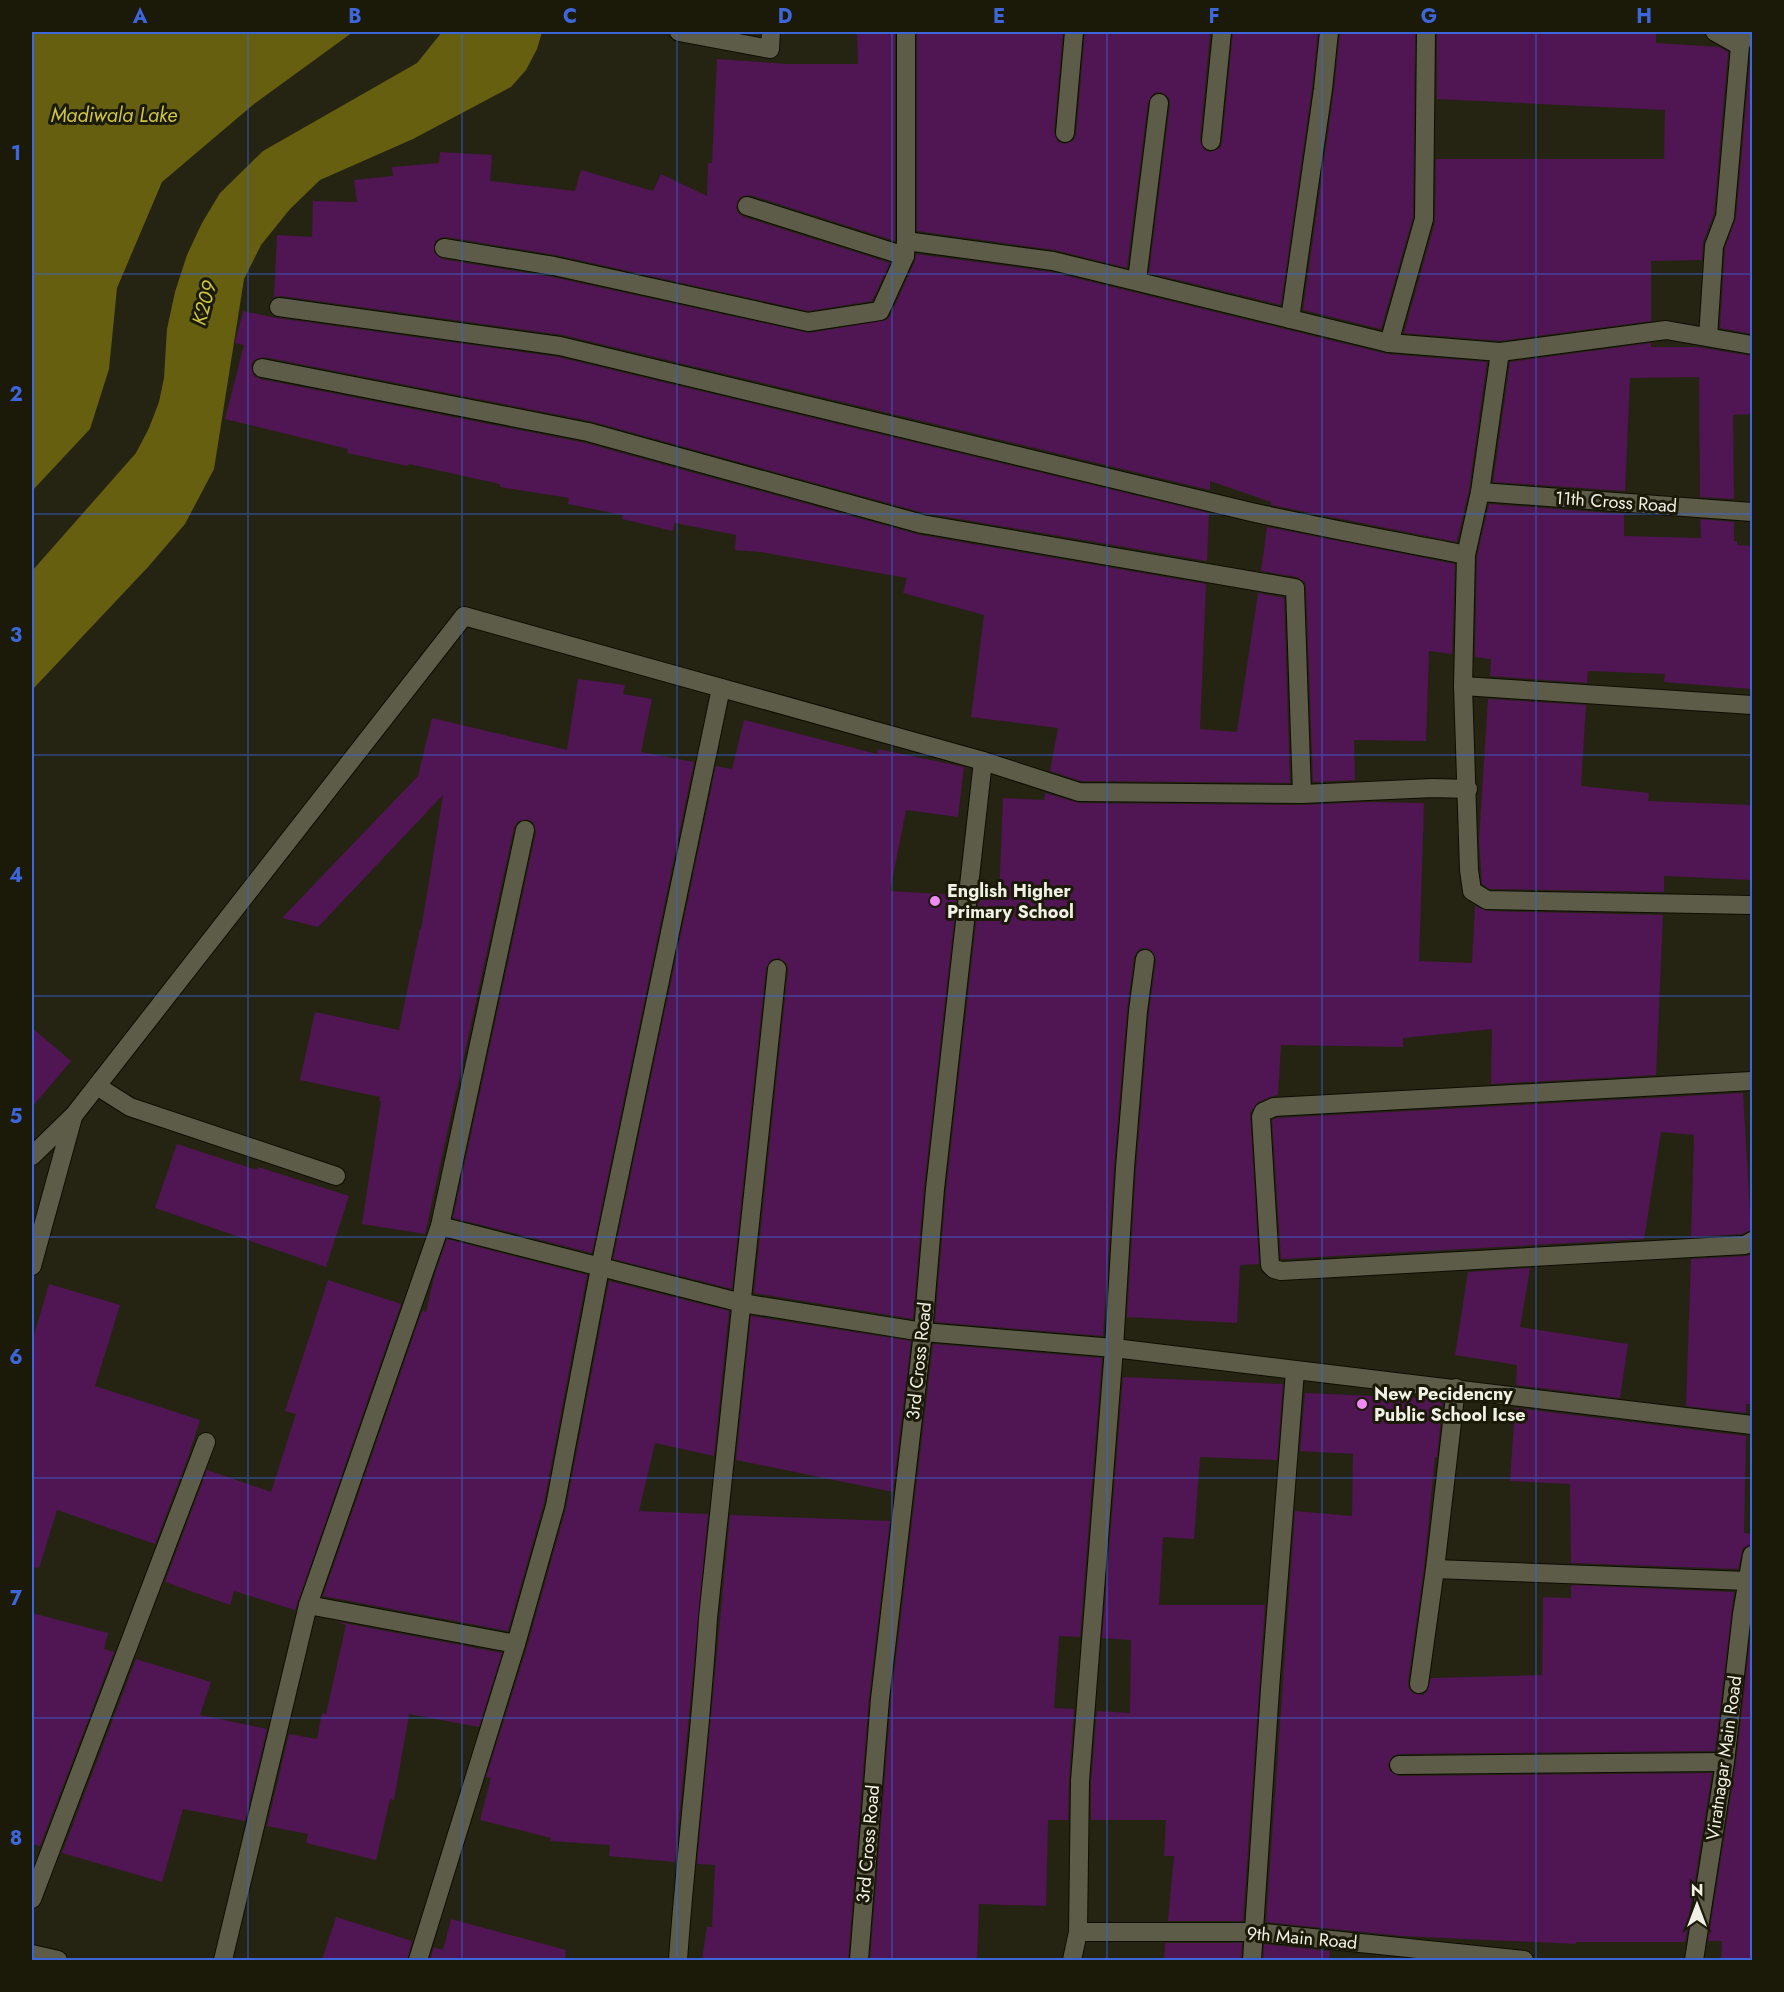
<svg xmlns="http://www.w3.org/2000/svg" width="1784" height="1992" viewBox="0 0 1784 1992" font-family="Jost,sans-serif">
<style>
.water{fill:#655f0f}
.building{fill:#501553}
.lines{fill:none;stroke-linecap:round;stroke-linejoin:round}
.minor-casing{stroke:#0e0d01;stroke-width:20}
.minor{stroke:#5d5c49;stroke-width:18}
.grid{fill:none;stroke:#3d66da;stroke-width:1.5;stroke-opacity:0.55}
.poi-dot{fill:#f08bf5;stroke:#1b1a09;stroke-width:2}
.labels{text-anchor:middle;stroke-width:6;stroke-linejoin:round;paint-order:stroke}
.street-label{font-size:18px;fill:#f0f0e4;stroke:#1b1a09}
.poi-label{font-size:18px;font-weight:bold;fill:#f0f0e4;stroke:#1b1a09;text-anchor:start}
.water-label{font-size:20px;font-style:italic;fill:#cec540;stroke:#1b1a09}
.neatline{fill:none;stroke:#3d66da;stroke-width:2}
.grid-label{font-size:20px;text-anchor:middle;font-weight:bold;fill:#3d66da}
</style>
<rect width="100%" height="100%" fill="#252413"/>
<g class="water">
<polygon points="32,32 353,32 254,104 162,182 117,288 109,369 90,429 32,491"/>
<polygon points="442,32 542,32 537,49 526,70 511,87 413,139 320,180 290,209 261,245 244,279 214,469 185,524 148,567 32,690 32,571 136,453 149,428 159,402 164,378 167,329 175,292 187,255 202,223 220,193 263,151 417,63"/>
</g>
<g class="building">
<polygon points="857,32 895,32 895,241 750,195 740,197 736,208 738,213 744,217 890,263 872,301 808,311 556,255 446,237 440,238 435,241 434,252 442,259 552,277 809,333 886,320 890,316 915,261 916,254 1051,272 1387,354 1487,362 1469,490 1457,542 1271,505 1271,502 1210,481 1210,490 563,335 281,296 274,297 277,235 312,237 313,201 357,202 354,180 393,176 392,167 439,163 440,152 492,155 490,181 575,191 581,170 653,191 661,174 707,196 708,163 712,163 717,59 787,64 858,64"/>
<polygon points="917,32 1063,32 1054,132 1058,142 1065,144 1074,140 1076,134 1085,32 1210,34 1200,140 1204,150 1210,152 1220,148 1222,142 1233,32 1318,32 1312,88 1281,305 1149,273 1170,104 1169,98 1161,92 1154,93 1148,102 1127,268 1055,250 917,231"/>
<polygon points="1340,32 1415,32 1413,217 1381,329 1303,310 1334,90"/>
<polygon points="1437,32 1656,32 1656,43 1719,47 1728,52 1714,214 1703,242 1702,260 1651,261 1651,321 1500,341 1404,333 1435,222 1436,159 1664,159 1665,110 1437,99"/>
<polygon points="1751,49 1752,50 1752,334 1720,328 1725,248 1736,218"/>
<polygon points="243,311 277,318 558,357 1209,513 1207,561 924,513 590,421 264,357 254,360 251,366 254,376 260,379 585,443 920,535 1206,584 1200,729 1237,732 1258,593 1284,598 1290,783 1081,781 1050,771 1058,728 971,717 984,615 903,593 907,578 760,552 735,550 736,535 675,523 673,531 622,519 623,515 568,504 569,498 500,487 500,484 409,464 408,466 347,453 348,449 225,419 244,345 235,343"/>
<polygon points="1651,343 1651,347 1697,347 1752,356 1752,414 1733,415 1734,499 1700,497 1699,377 1630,378 1625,491 1493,482 1510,362"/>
<polygon points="1489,504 1624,514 1624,536 1701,538 1700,519 1734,522 1734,541 1737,541 1737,545 1752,546 1752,689 1664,682 1665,674 1588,671 1587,683 1490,676 1491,659 1475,657 1477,556"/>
<polygon points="1267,527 1455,564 1452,654 1429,651 1426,741 1354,740 1355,780 1313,782 1306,587 1305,582 1297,577 1261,571"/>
<polygon points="578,679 625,685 623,694 652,699 641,752 694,762 592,1253 453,1218 536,832 533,822 527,819 517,822 514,828 425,1234 362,1224 381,1101 379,1101 380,1097 300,1080 315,1012 399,1030 420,929 421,930 443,795 318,927 282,918 418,776 432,718 567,750"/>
<polygon points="1488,699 1586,705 1581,786 1649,793 1648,801 1752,805 1752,880 1664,876 1664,892 1490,889 1482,884 1479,840"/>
<polygon points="744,720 877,754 878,749 964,767 958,817 906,810 890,891 957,895 924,1188 913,1319 754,1293 788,970 787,964 779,958 772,959 766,968 732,1289 613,1259 716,766 732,769"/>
<polygon points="1045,793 1079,803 1302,805 1367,802 1424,803 1419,961 1472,963 1475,906 1487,911 1663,915 1656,1075 1491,1084 1492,1029 1403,1038 1403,1047 1281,1045 1278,1095 1270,1097 1258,1102 1250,1113 1259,1264 1240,1265 1237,1323 1127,1317 1136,1169 1149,1012 1156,960 1152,951 1147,948 1141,948 1137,952 1134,957 1127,1010 1114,1167 1103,1336 935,1322 946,1190 979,897 999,898 1003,798 1044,800"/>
<polygon points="32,1028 71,1061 32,1107"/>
<polygon points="1743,1093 1751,1230 1742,1234 1691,1237 1694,1135 1661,1132 1644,1239 1281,1259 1272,1120 1277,1118"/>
<polygon points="177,1144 257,1170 258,1167 349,1196 326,1267 155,1208"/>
<polygon points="447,1239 587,1275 544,1503 508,1631 323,1596 422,1311 426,1312 435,1274"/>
<polygon points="1752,1254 1752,1404 1746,1404 1746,1413 1686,1406 1691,1259 1746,1256"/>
<polygon points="1530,1268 1520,1327 1628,1344 1620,1398 1516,1385 1517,1365 1455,1355 1468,1272"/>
<polygon points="328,1280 401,1304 295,1610 234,1591 230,1605 165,1582 207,1470 271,1492 296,1414 285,1411"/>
<polygon points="609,1281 729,1311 714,1456 655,1443 639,1511 708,1514 675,1862 609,1856 610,1845 550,1841 551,1838 480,1820 491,1778 486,1777 527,1647 566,1508"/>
<polygon points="49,1284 120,1305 95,1386 200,1420 186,1463 155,1544 57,1510 39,1568 32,1567 32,1342"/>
<polygon points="751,1316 911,1341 893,1492 736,1460"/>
<polygon points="933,1344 1102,1358 1080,1637 1059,1636 1054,1708 1074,1709 1069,1780 1068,1820 1048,1820 1046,1906 979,1904 977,1960 870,1960 891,1700"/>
<polygon points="1123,1377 1283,1384 1277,1460 1200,1457 1194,1539 1163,1537 1159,1605 1265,1605 1243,1921 1168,1921 1174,1856 1164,1856 1166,1820 1091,1820 1091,1782 1097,1711 1130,1713 1131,1640 1102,1638"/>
<polygon points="1305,1393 1443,1399 1437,1457 1435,1457 1424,1568 1408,1682 1409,1689 1413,1693 1423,1695 1427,1691 1431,1678 1542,1675 1543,1597 1571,1598 1571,1585 1734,1592 1715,1751 1399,1754 1393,1756 1388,1765 1390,1771 1399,1776 1712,1773 1685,1942 1576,1942 1576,1944 1402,1936 1266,1922 1295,1511 1352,1516 1353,1454 1300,1451"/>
<polygon points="1515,1408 1746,1436 1744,1533 1752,1534 1752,1544 1743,1548 1738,1569 1571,1563 1570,1484 1510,1481"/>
<polygon points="730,1515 890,1521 869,1698 848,1960 702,1960 707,1927 712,1927 715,1865 697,1864"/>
<polygon points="32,1613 108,1633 104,1649 114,1652 40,1846 32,1844"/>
<polygon points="333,1621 502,1653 479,1727 409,1714 394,1800 390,1799 376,1860 306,1843 308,1834 267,1826 289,1734 317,1739 322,1713 326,1714 346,1625"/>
<polygon points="1752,1621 1752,1960 1721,1960 1722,1941 1708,1941 1736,1763"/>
<polygon points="136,1659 211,1682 200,1715 267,1729 245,1821 183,1809 162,1882 62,1853"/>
<polygon points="336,1917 412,1941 407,1960 322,1960"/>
<polygon points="451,1919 566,1950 565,1960 430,1960 434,1947 443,1950"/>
<polygon points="1165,1943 1242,1943 1241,1960 1164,1960"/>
<polygon points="1264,1944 1330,1951 1329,1960 1263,1960"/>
</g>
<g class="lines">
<g class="minor-casing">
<g id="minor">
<polyline points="679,32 770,49 771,32"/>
<polyline points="906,32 906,241 1053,261 1389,343 1500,352 1666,330 1752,345"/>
<polyline points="1715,32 1740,46"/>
<polyline points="1065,133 1074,32"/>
<polyline points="1211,141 1222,32"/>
<polyline points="747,206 905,256"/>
<polyline points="444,248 554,266 808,322 880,311 905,256 906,241"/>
<polyline points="1137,280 1159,103"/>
<path d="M279 307 560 346 1251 512C1323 528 1395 541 1466 555"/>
<polyline points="1290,319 1323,89 1329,32"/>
<polyline points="1708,337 1714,246 1725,217 1740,46 1746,32"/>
<polyline points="1389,343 1424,219 1426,32"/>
<polyline points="1500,352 1480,492 1466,555 1463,686 1469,870 1472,891 1487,900 1752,905"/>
<polyline points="262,368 588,432 922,524 1295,588 1302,794"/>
<polyline points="1480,492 1752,512"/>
<polyline points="1463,686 1752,705"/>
<polyline points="1752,1081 1274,1107 1263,1112 1261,1117 1270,1265 1274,1269 1281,1271 1745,1245 1752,1241"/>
<polyline points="97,1086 130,1107 336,1176"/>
<polyline points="32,1156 74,1115 464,616 983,761 1079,792 1302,794 1433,788 1468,789"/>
<polyline points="440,1226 742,1303 923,1332 1114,1348 1752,1425"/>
<polyline points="32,1266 73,1117"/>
<polyline points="1435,1569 1748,1581"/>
<polyline points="308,1605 516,1644 418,1960"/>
<polyline points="516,1644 555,1506 600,1268 721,688"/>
<polyline points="1419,1684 1435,1569 1456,1388"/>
<polyline points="1399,1765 1725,1762"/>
<polyline points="32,1899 206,1442"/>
<polyline points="1078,1932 1254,1932 1524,1960"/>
<polyline points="32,1954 58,1960"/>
<polyline points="223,1960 308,1605 440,1226 525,830"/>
<path d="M678 1960C686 1846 701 1733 708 1618L777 969"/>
<polyline points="859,1960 880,1699 923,1332 935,1189 983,761"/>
<polyline points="1072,1960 1078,1932 1080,1781 1114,1348 1125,1168 1138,1011 1145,959"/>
<polyline points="1252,1960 1270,1689 1295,1371"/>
<polyline points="1694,1960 1725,1762 1742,1614 1752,1555"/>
</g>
</g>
<use href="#minor" class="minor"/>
</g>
<path class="grid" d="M248 32V1960M462 32V1960M677 32V1960M892 32V1960M1107 32V1960M1322 32V1960M1536 32V1960M32 274H1752M32 514H1752M32 755H1752M32 996H1752M32 1237H1752M32 1478H1752M32 1718H1752"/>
<g class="poi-dot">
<circle cx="935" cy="901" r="6"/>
<circle cx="1362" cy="1404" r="6"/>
</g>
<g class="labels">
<g class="street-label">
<text transform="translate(1616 502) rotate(4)" y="6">11th Cross Road</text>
<text transform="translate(919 1361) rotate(-84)" y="6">3rd Cross Road</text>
<text transform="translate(1724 1758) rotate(-82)" y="6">Viratnagar Main Road</text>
<text transform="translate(868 1844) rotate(-85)" y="6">3rd Cross Road</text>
<text transform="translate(1302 1938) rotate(5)" y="6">9th Main Road</text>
</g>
<g class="poi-label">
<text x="947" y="897">English Higher<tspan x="947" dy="21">Primary School</tspan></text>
<text x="1374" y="1400">New Pecidencny<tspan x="1374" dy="21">Public School Icse</tspan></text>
</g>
<g class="water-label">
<text x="114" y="122">Madiwala Lake</text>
<text transform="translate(204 303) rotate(-75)" y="7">K209</text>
</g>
</g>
<rect width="1784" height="1992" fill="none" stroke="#1b1a09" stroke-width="66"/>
<g transform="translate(1697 1905)" stroke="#1b1a09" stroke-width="4.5" paint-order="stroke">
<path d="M0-4.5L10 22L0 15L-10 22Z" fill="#f0f0e4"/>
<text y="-9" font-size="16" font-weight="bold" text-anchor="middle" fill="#f0f0e4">N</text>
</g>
<rect x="33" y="33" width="1718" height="1926" class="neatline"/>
<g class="grid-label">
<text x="140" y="23">A</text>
<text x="355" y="23">B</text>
<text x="570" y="23">C</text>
<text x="785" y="23">D</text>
<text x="999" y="23">E</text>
<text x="1214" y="23">F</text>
<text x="1429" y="23">G</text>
<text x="1644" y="23">H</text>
<text x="16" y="160">1</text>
<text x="16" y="401">2</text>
<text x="16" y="642">3</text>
<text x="16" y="882">4</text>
<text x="16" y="1123">5</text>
<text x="16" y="1364">6</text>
<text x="16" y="1605">7</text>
<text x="16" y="1845">8</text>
</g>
</svg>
